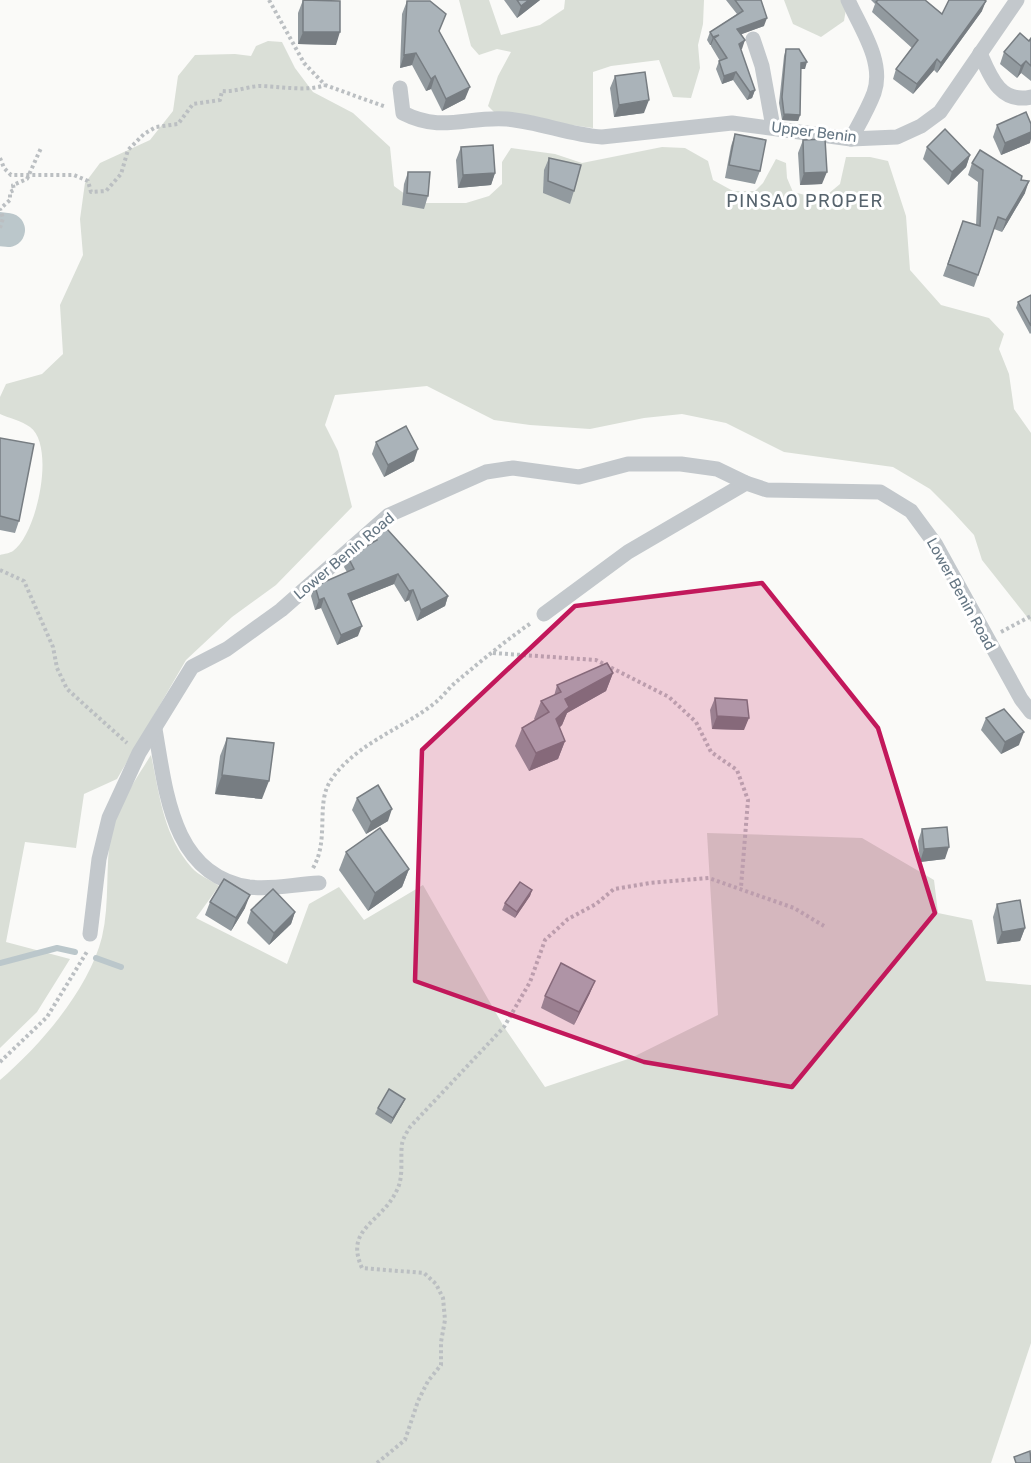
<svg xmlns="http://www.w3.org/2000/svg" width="1031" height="1463" font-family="Rubik,sans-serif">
<rect width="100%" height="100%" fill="#fafaf8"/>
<g fill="#dadfd7">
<polygon points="459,0 489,0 501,35 540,25 564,9 565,0 704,0 703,24 698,45 700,68 691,98 673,97 659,60 611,66 593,72 593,128 497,115 488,106 498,76 511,52 497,49 479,55 471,46"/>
<polygon points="784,0 844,0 847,3 844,21 821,37 793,24"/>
<path d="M 268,41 L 282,42 L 295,68 L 313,92 L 353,113 L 390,147 L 394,186 L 417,203 L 466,203 L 489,196 L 502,184 L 502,162 L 511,148 L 555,154 L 582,163 L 662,147 L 685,148 L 708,161 L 713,180 L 733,191 L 755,191 L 763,183 L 776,159 L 786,163 L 787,178 L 793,192 L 822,199 L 840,184 L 846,157 L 870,157 L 888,161 L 906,216 L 910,270 L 941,305 L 989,318 L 1004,334 L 999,349 L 1009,374 L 1014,409 L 1031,433 L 1031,622 L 982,560 L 974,535 L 952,511 L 930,489 L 893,467 L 784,452 L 726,423 L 682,414 L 644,418 L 590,429 L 530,425 L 494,420 L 427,386 L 335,395 L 325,425 L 338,451 L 352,507 L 276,585 L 232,617 L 186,660 L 117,779 L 84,794 L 76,848 L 25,842 L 6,942 L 70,959 L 37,1012 L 0,1048 L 0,555 C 4,554 10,553 13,551 C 37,534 56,446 30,427 C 22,421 9,418 0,414 L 0,397 L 6,384 L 42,374 L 63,354 L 60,305 L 83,255 L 80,219 L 85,183 L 100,163 L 150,140 L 173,111 L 178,76 L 195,55 L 235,54 L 251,56 L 256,46 Z"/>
<path d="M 151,755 C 160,796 163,835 192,868 C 198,875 211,880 219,886 L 196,918 L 287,964 L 309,904 L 339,887 L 364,920 L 423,885 L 504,1027 L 545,1087 L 631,1058 L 718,1015 L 707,833 L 862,838 L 934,880 L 938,913 L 972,920 L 986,981 L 1031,985 L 1031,1343 L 991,1463 L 0,1463 L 0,1080 C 40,1046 89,989 102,937 C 110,903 105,866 111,832 C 116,808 138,776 151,755 Z"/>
</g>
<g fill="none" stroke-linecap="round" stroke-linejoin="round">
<g stroke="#bbc7cb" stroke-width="6">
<polyline points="96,958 121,967"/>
<polyline points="0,963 57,948 75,952"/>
</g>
<polyline stroke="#bbc7cb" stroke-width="34" points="0,229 8,230"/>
<g stroke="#bbbfc2" stroke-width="4" stroke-dasharray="3 3" stroke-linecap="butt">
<polyline points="269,0 304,63 325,85 386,107"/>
<path d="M 0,158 L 4,168 L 11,175 L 74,175 L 88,181 L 91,192 L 106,191 L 121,174 L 128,150 L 144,134 L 156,127 L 178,124 L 193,104 L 220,100 L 222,91 C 235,92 246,87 259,86 C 278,86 307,92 325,85"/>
<polyline points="0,228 3,218 0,209 10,200 10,192 14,190 13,185 27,179 41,148"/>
<polyline points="0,570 24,581 53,647 57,668 67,689 127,743"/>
<polyline points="1001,632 1031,616"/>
<polyline points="493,653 596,660 669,697 696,722 711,752 737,770 748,800 741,887"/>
<path d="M 313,868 C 330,839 315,803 331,780 C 356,743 403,729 436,702 C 443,696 449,688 456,682 C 480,662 505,641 531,623"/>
<polyline points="0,1062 47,1017 88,950"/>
<path d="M 377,1463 L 405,1440 L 418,1401 L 428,1381 L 441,1365 L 441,1342 L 445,1320 L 443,1298 L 436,1284 L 424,1273 L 362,1268 C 344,1228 381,1224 397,1190 C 404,1176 400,1159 402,1144 C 403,1138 407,1132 410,1127 L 504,1027 L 530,982 L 545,940 L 568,919 L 596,904 L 614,889 L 650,883 L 709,878 L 794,908 L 824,926"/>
</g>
<g stroke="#c3c8cc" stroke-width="15">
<path d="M 848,0 C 860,27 885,62 874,93 C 868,109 859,124 851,139"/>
<polyline points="753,39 762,66 773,127"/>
<path d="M 980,53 C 990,76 1000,104 1031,97"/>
<path d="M 400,88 L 403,113 C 442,133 467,116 507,119 C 540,122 570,135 602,137 L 732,123 L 851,139 L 897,137 L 921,126 L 940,112 L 1017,0"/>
<polyline points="544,614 628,552 746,483"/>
<path d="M 155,729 C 166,792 172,875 249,887 C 273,890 295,884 319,883"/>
<polyline points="90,934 99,859 109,818 139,753 192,667 227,649 281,610 389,515 486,472 513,468 579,477 628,464 681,464 717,469 746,483 767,490 880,492 911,511 936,545 1021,699 1031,712"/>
</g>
</g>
<g fill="#929a9f">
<polygon points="303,0 336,45 298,44 298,13"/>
<polygon points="504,0 540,0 517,18"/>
<polygon points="726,0 761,0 764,26 741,34 745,40 740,49 755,90 752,98 747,100 733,80 722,84 716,69 719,61 720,61 711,46 711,45 710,45 707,40 710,32 737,14"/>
<polygon points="871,0 925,0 942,14 982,11 937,73 934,70 913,94 893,79 896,69 912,48 872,12 875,4"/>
<polygon points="407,1 439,32 465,99 442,111 431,89 426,91 412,65 400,68 402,14"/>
<polygon points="1031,38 1031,81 1021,73 1017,78 1000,64 1004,52 1029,41"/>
<polygon points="786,49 805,69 801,69 800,115 798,121 782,120 779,103 784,56"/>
<polygon points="615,76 644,113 614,117 610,88"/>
<polygon points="997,125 1030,143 1001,155 993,137"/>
<polygon points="735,134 760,171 755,184 725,178 731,146"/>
<polygon points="803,140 822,184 800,185 798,153"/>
<polygon points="461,147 495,173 491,185 458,188 456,160"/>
<polygon points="927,147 970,155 966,167 948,185 923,159"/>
<polygon points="549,158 574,191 570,204 543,193 544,170"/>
<polygon points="972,163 1021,180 1025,193 1002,232 994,229 974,287 943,276 963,221 976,225 978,182 968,175"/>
<polygon points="408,172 428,196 424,209 402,205 404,184"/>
<polygon points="1031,295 1031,333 1030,334 1016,308 1018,302"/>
<polygon points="0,438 19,521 15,533 0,530"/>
<polygon points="376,442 414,461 384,477 372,454"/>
<polygon points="375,537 448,596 445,606 417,621 409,600 405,602 394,584 351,601 358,636 337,645 321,608 315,610 311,596 315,586 347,572 344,567 348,557 373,543"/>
<polygon points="613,673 606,691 567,713 562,725 559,728 565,741 558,759 529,771 515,746 522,728 535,720 534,719 541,701 554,696 557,685"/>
<polygon points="715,698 744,730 712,729 710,710"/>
<polygon points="986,718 1019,745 1001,754 981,730"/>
<polygon points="227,738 262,799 215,794 220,756"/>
<polygon points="357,798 388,821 366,834 352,810"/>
<polygon points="922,829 945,859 920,862 918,841"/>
<polygon points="346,852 409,869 402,887 368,911 339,870"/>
<polygon points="532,890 530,896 515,918 502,910 505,903"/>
<polygon points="210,902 245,908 231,931 205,915"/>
<polygon points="997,904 1025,928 1020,941 997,944 993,917"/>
<polygon points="251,910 295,912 291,924 269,945 247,923"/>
<polygon points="590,993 574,1025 541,1008 545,996"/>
<polygon points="405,1099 402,1105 391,1124 375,1114 378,1108"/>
</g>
<g fill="#777d82">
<polygon points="529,0 540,0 517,18 521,6"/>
<polygon points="986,1 982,11 937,73 941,63"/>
<polygon points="767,18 764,26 734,37 737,29"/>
<polygon points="303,32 340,32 336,45 298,44"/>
<polygon points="719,35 714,38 711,45 710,45 713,37"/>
<polygon points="745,40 742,49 736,52 739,44"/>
<polygon points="416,53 412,65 400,68 404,55"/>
<polygon points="937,59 934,70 913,94 917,84"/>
<polygon points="1026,61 1021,73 1017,78 1021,66"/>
<polygon points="807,62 805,69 799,69 801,63"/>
<polygon points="736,72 733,80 722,84 724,76"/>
<polygon points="435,76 431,89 426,91 431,79"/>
<polygon points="470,87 465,99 442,111 446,99"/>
<polygon points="755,90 752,98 747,100 750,92"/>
<polygon points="649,100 644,113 614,117 619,105"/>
<polygon points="784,114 800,115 798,121 782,120"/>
<polygon points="1031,132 1031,139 1030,143 1001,155 1005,143"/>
<polygon points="970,155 966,167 948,185 952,172"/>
<polygon points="827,172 822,184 800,185 804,173"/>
<polygon points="495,173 491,185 458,188 463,175"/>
<polygon points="1029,181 1025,193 1002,232 1006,220"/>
<polygon points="418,449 414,461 384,477 388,465"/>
<polygon points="398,574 394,584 344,604 348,594"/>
<polygon points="413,590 409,600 405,602 409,591"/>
<polygon points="448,596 445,606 417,621 421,610"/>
<polygon points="324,598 321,608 315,610 319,600"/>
<polygon points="362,626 358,636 337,645 341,635"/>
<polygon points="613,673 606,691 567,713 562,725 549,737 556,719 565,699"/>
<polygon points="717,716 749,718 744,730 712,729"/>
<polygon points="1024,732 1019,745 1001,754 1005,742"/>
<polygon points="565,741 558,759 529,771 536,753"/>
<polygon points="222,775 269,781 262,799 215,794"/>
<polygon points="392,809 388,821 366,834 371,822"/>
<polygon points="949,847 945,859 920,862 924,849"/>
<polygon points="409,869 402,887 368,911 375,893"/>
<polygon points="532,890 530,896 515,918 517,912"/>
<polygon points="250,895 245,908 231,931 236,918"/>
<polygon points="295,912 291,924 269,945 274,933"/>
<polygon points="1025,928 1020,941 997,944 1002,932"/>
<polygon points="595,981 590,993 574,1025 579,1012"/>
<polygon points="405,1099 402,1105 391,1124 393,1118"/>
</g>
<g fill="#aab3b9" stroke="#777d82" stroke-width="1.5">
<polygon points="303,0 340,1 340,32 303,32"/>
<polygon points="517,0 529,0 521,6"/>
<polygon points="735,0 761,0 767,18 737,29 745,40 739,44 755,90 750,92 736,72 724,76 719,61 727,58 714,38 719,35 713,37 710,32 743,11"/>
<polygon points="878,0 925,0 942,14 949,0 984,0 986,1 941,63 937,59 917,84 896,69 918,40 876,2"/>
<polygon points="407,1 430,1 446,14 439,31 470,87 446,99 435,76 431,79 416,53 404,55"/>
<polygon points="1020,33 1029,41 1031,38 1031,66 1026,61 1021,66 1004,52"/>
<polygon points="786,49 799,49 807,62 801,63 800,115 784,114 782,97"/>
<polygon points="645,72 649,100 619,105 615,76"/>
<polygon points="1026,112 1031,124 1031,132 1005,143 997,125"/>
<polygon points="945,129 970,155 952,172 927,147"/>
<polygon points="735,134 766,140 760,171 729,165"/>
<polygon points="825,139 827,172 804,173 803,140"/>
<polygon points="493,145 495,173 463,175 461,147"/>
<polygon points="980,150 1022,176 1021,180 1029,181 1006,220 998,217 978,275 948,264 963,221 980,226 983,170 972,163"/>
<polygon points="549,158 581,165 574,191 548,181"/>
<polygon points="408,172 430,172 428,196 407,193"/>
<polygon points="1031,295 1031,326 1018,302"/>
<polygon points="406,426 418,449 388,465 376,442"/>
<polygon points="0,438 34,444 19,521 0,516"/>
<polygon points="387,529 448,596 421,610 413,590 409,591 398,574 348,594 362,626 341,635 324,598 319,600 315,586 354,569 348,557 377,540 375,537"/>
<polygon points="607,663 613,673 565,699 569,707 556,719 565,741 536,753 522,728 549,712 541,701 561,692 557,685"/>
<polygon points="715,698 747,700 749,718 717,716"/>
<polygon points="1004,709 1024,732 1005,742 986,718"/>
<polygon points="227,738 274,743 269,781 222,775"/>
<polygon points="378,785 392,809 371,822 357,798"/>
<polygon points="947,827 949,847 924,849 922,829"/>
<polygon points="380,828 409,869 375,893 346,852"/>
<polygon points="224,879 250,895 236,918 210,902"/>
<polygon points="520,882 532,890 517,912 505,903"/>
<polygon points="273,889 295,912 274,933 251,910"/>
<polygon points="1020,900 1025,928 1002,932 997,904"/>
<polygon points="561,963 595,981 579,1012 545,996"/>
<polygon points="389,1089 405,1099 393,1118 378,1108"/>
<polygon points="1030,1451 1031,1463 1016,1463 1014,1457"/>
</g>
<path fill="#c2185b" fill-opacity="0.2" stroke="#c2185b" stroke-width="4.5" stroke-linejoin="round" d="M 762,583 L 878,728 L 935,913 L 792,1087 L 644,1062 L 415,981 L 422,750 L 575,606 Z"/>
<g text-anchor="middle" stroke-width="6" stroke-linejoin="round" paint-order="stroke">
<g font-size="15" fill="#657683" stroke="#fff">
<text transform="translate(814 132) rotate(7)" y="5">Upper Benin</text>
<text transform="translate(344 556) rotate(-40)" y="5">Lower Benin Road</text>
<text transform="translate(961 594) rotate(61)" y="5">Lower Benin Road</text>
</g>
<g font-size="18" letter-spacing="1.5" fill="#57646e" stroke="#fff">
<text x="805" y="207">PINSAO PROPER</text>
</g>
</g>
</svg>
